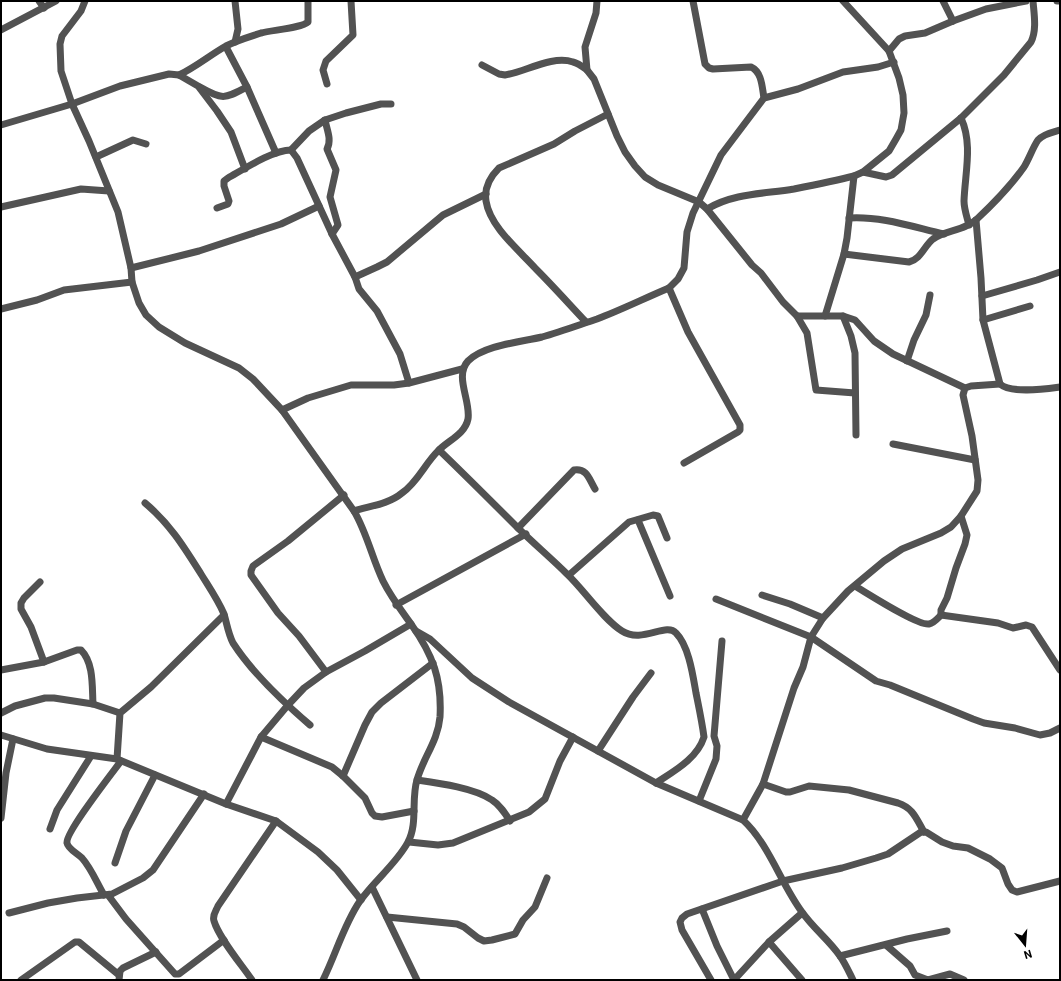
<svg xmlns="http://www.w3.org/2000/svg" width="1061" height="981" font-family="Roboto,sans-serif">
<rect width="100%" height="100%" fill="#fff"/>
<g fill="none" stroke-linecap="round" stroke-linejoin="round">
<g stroke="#525252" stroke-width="7">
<polyline points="39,1 44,8"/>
<path d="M 85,1 L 81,11 L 62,36 L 60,44 L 61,71 L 72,104 L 89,141 L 118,212 L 131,268 L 132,282 L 139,303 L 146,315 L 159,327 L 185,343 L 239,368 L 253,379 L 282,410 L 354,511 C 367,533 372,558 383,581 C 391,597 401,610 411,624 C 433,655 442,679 440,717 C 438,741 423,758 417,780 C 411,799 418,824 408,842 C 397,863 374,881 360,901 C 344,924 336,954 323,980"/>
<polyline points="235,1 238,29 235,42"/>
<polyline points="597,1 596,13 585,47 587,70 594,79 617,136 625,152 635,166 645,177 658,185 699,202 707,209 752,265 761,273 783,302 797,316 843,316 855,320 874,341 893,354 965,388"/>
<path d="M 693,1 L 705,64 L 709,68 L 713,69 L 751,67 C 762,72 762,87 764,98"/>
<polyline points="943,1 953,21"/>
<polyline points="1057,1 1060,1"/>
<polyline points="1,30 56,1"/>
<polyline points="226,47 247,87 276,153"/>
<polyline points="889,51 899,39 905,36 925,33 953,21 986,9 1026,1"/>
<path d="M 482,65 L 499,74 L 505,75 C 525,72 552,55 573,62 C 578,63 583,67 587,70"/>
<path d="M 179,75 C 196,67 210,55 226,46 C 238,40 249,37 261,33 C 272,30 302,28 308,22 L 308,1"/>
<polyline points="327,84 323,70 326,61 353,35 351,1"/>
<path d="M 200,87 C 223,100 224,99 247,87"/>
<path d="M 961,118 C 973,144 965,173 964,201 C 964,209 967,217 969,225"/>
<path d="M 325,120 C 327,130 332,140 327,149 L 336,170 L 330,197 L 338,225 L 332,234"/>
<polyline points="1,125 72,104 120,86 169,74 179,75 198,86 217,111 231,132 245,169"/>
<polyline points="291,150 309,131 325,120 346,113 381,104 391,104"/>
<polyline points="96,157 133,140 146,144"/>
<path d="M 863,172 L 886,177 L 892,175 L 961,118 L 1004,75 L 1031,42 C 1037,30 1034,14 1033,1"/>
<polyline points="1,207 81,189 109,191"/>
<path d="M 217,208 L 228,204 L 229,201 L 224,186 L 224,181 L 228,178 C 244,169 273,150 291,150 L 297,158 L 332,234 L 355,277 L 359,289 L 377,311 L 400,354 L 409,383"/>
<path d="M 707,209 C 734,193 764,194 794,189 C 814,185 834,181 854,176 L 863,172 L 889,151 L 896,139 L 901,130 L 904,113 L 903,95 L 899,78 L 889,51 L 843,1"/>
<path d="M 849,218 C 881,216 913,227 944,234"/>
<path d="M 976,220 L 981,278 L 983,320 L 1000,384 C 1011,394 1045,389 1060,387"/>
<path d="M 844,254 L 909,262 C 921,259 924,246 933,239 C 946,230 964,231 977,219 C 992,205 1012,184 1024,167 C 1029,159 1033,147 1038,140 C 1043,134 1053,132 1060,130"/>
<polyline points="131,268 199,251 281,224 319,206"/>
<polyline points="355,277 377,267 387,262 443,215 486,194"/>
<polyline points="669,288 688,332 740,425 740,430 738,432 684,463"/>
<polyline points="982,296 1037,280 1060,272"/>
<polyline points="1,309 37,300 64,290 132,282"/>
<polyline points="797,316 807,333 816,390 855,393"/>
<polyline points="825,316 844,254 847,238 854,176"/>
<polyline points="843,316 851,336 855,353 856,435"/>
<polyline points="983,320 1030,306"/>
<path d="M 586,322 C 569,304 553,286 536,269 C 519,250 490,227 486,201 C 484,188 490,177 499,168 L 554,144 L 575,131 L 608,114"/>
<polyline points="907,361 914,340 926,315 930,295"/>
<polyline points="282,410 308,398 351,385 394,385 409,383 462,369"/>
<polyline points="893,444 975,460"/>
<path d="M 439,450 C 465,475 491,501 517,527 C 533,543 551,558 567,574 C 584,590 603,619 622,631 C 642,644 666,622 676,633 C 689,646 693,676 696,693 C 699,708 702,722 704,737 C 697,759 674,771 656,783"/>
<path d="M 145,503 C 170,524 184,547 201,574 C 209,587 218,600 224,614 C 227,624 228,633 233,643 C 253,674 282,701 310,725"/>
<path d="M 354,511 C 370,506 389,504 402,493 C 418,482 425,463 439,450 C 449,440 465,434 468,419 C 471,401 454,376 468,361 C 484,345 521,342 542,337 C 560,332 579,325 597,319 C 621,310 645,298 669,288 L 678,279 L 684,268 L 687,232 L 693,213 L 721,155 L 764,98 L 798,89 L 843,72 L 878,67 L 894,62"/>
<polyline points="961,516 967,535 965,544 956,568 947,598 941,610 941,615 998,623 1013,628 1026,625 1032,627 1060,670"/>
<polyline points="638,520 670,596"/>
<path d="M 518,528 L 574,470 C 587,468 589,479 595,489"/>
<polyline points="569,575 629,522 653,515 658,516 667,538"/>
<polyline points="40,582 24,598 21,603 21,609 31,627 44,662"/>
<path d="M 855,586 C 867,593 918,626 929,624 C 934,623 938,618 941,615"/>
<polyline points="762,595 790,604 823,618"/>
<polyline points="716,599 811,637 876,681 890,685 973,719 984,723 1015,728 1040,735 1050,733 1060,728"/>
<polyline points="396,605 526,534"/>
<path d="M 416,631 L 430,639 L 472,678 L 509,702 L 656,783 L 743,820 C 769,844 781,884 802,912 C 813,928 829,940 840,956 C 845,963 849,972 853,980"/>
<path d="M 1,670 L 44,662 L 77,650 L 81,650 C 94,663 92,687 93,704"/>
<polyline points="326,672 299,636 278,613 251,575 251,571 253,566 288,541 344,495"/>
<polyline points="1,713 15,706 45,698 54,698 93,704 120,713"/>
<polyline points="1,735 47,749 117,759 226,804 276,821 318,852 337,870 361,900"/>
<polyline points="261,737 332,767 343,776 365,798 372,813 375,816 382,817 414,811"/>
<polyline points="598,751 633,697 651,673"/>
<polyline points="117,759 120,713 151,687 224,615"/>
<polyline points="343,776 365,725 372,712 381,703 433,663"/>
<path d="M 417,780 C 438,783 475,788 492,800 C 500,805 505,813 510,821"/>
<path d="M 763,784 L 786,792 L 790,792 L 809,786 L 849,790 L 898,803 C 913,808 916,818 924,832"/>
<polyline points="699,801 716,759 717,746 714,736 722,641"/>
<polyline points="226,804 261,737 288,705 304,688 326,672 365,651 411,624"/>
<polyline points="1,818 6,773 13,739"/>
<polyline points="743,820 763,784 794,688 803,667 811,637 823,618 848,591 884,561 902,549 941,533 951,527 961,516 977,491 978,480 972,436 963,395 965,388 971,386 1000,384"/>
<polyline points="50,829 57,810 91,756"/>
<polyline points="409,842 438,845 453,843 529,812 545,799 560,761 573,737"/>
<polyline points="115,863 126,831 155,775"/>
<polyline points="372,887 417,980"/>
<path d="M 104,895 C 97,883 91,868 82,858 C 77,853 68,849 67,843 C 65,833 113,772 121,761"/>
<polyline points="108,895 126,919 175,974 179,974 224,940"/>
<polyline points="702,909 717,946 734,980"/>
<polyline points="9,913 48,903 77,898 112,894 143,878 153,870 204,794"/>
<polyline points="387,917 457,924 464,927 478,938 484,941 492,940 515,934 523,920 535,907 547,878"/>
<polyline points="769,942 802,980"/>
<polyline points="886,945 910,966 915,975 928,980 950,974 964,980"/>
<polyline points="840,956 907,939 947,931"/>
<polyline points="21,980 75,942 79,942 119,975"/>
<polyline points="119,980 120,971 123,968 156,952"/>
<path d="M 252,980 C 241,964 219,938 214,921 C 212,915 216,911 218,906 L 276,821"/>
<polyline points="711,980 682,930 680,922 682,918 687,914 783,881 842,868 876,858 888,854 921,832 926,832 942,842 953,846 968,848 990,859 1002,868 1008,884 1012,890 1017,892 1060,881"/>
<polyline points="734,980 769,942 802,913"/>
</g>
</g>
<rect width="1061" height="981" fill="none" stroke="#000000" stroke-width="4"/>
<g transform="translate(1025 945) rotate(163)" stroke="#ffffff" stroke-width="3" paint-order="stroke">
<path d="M0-3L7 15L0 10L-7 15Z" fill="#000000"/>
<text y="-6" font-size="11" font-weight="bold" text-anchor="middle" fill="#000000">N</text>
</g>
</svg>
